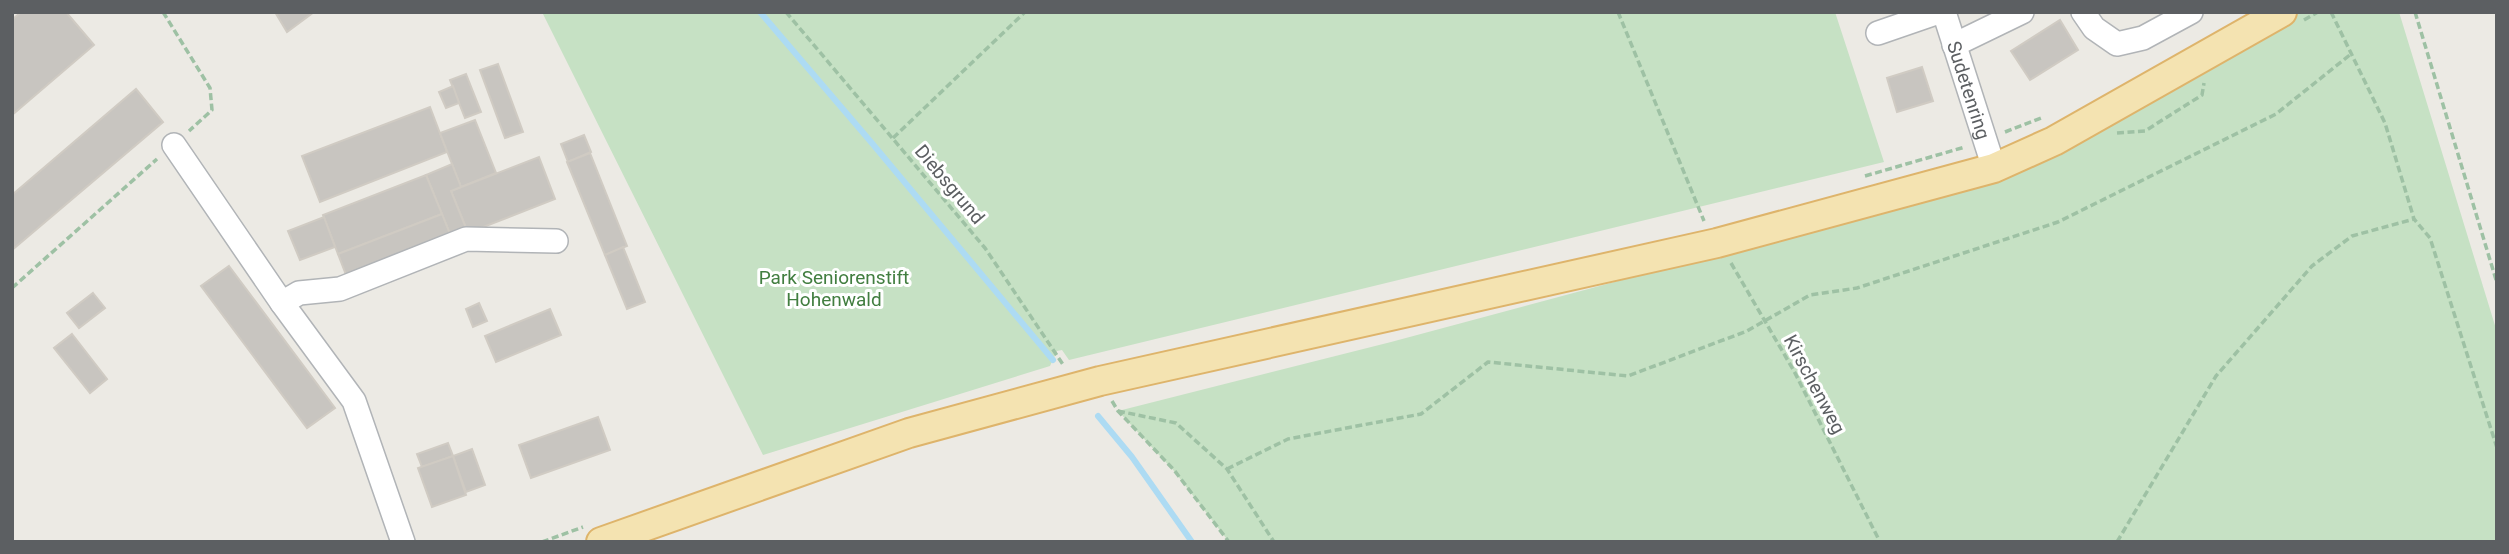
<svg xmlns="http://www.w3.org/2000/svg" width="2509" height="554" font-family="Roboto,sans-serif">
<rect width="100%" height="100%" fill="#eceae4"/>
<g fill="#c6e1c4">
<polygon points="542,12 1835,12 1884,162 1069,360 1062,350 1057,351 1050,366 763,455"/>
<polygon points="2301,12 2399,12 2497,332 2497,542 1229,542 1174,471 1118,411 1391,342 1983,183 2003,175 2009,177 2057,155"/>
</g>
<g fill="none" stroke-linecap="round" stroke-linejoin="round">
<g stroke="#addbf3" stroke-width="6">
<polyline points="760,12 871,142 1053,360"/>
<polyline points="1098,416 1132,457 1192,542"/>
</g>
</g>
<g fill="#c8c5c0" stroke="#d0cbc3" stroke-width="2">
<polygon points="21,12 66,12 94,45 12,115 12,20"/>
<polygon points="275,12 314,12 287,32"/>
<polygon points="2060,20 2078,50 2030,80 2011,51"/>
<polygon points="498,64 523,132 505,138 480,70"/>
<polygon points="1922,67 1933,101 1897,112 1887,78"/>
<polygon points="466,74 481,112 465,118 450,80"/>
<polygon points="453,86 459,103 446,108 439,92"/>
<polygon points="136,89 163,122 12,250 12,195"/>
<polygon points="430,107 447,152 320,202 302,156"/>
<polygon points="475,120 496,173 461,187 440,133"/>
<polygon points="584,135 591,152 568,162 561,144"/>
<polygon points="590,153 627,246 605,255 567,162"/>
<polygon points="539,157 555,199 468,233 451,191"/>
<polygon points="452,164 461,187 451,191 468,233 452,239 426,175"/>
<polygon points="426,175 442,214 338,254 323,215"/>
<polygon points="442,214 452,239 348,280 338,254"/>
<polygon points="324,217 335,247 300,260 288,231"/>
<polygon points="623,247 645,302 627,309 605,255"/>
<polygon points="229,266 335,408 307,428 201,286"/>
<polygon points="93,293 105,308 79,328 67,313"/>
<polygon points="479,303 487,321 473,327 466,309"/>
<polygon points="550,309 561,335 496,362 485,336"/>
<polygon points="72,334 107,379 90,393 54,348"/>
<polygon points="598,417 610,450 531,478 519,445"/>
<polygon points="448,443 453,456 422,467 417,454"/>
<polygon points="472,449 485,485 466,492 453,456"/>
<polygon points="453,456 466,495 432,507 418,468"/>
</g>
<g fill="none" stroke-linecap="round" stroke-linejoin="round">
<defs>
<g id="minor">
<path id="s1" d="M 1944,12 L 1994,168"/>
<polyline points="2083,12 2094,28 2117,44 2143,38 2191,12"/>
<polyline points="1878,33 1939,12"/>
<polyline points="1954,45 2022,12"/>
<polyline points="174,145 282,303 354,401 403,542"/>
<polyline points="282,303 299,293 340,289 466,239 556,241"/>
</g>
<polyline id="major" points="601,542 909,433 1100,381 1717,243 1994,168 2054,141 2282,12"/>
</defs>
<use href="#minor" stroke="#b1b4b7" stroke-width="26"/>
<use href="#major" stroke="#deb46b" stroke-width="32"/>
<g stroke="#9ec1a4" stroke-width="3.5" stroke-dasharray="7 3.5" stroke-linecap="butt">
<polyline points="163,12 210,88 212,110 189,131"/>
<polyline points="786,12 985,248 1064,366"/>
<polyline points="1618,12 1704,221"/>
<polyline points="2331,12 2385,123 2414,219 2430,238 2497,448"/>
<polyline points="2415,12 2497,283"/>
<polyline points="2304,20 2318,12"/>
<polyline points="2005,132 2041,118 2042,120"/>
<polyline points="2117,133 2145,131 2202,95 2204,83"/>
<polyline points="893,138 1025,12"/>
<polyline points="1865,176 1965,147"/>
<polyline points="1731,263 1794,371 1880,542"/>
<polyline points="12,288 157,159"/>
<polyline points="1112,401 1118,411 1174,470 1229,542"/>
<polyline points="1118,411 1176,423 1227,469 1274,542"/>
<polyline points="1227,469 1288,439 1421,414 1488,362 1628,376 1747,331 1810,295 1857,288 2058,222 2276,114 2351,54"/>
<polyline points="542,542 583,527"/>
<polyline points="2117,542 2216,376 2312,266 2352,236 2414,219"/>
</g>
<use href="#minor" stroke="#fff" stroke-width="23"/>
<use href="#major" stroke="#f4e3b1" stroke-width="28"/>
</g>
<g text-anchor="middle" stroke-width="6" stroke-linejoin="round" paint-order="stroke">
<g font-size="19" fill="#5c5f62" stroke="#fff">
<text dy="7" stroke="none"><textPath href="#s1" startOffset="82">Sudetenring</textPath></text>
<text transform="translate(950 184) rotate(50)" y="7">Diebsgrund</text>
<text transform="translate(1815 384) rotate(62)" y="7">Kirschenweg</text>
</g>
<g font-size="19" fill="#427e40" stroke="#fff">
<text x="834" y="284">Park Seniorenstift<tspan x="834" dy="22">Hohenwald</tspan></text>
</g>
</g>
<rect width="2509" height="554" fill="none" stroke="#5c5f62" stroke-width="28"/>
</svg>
